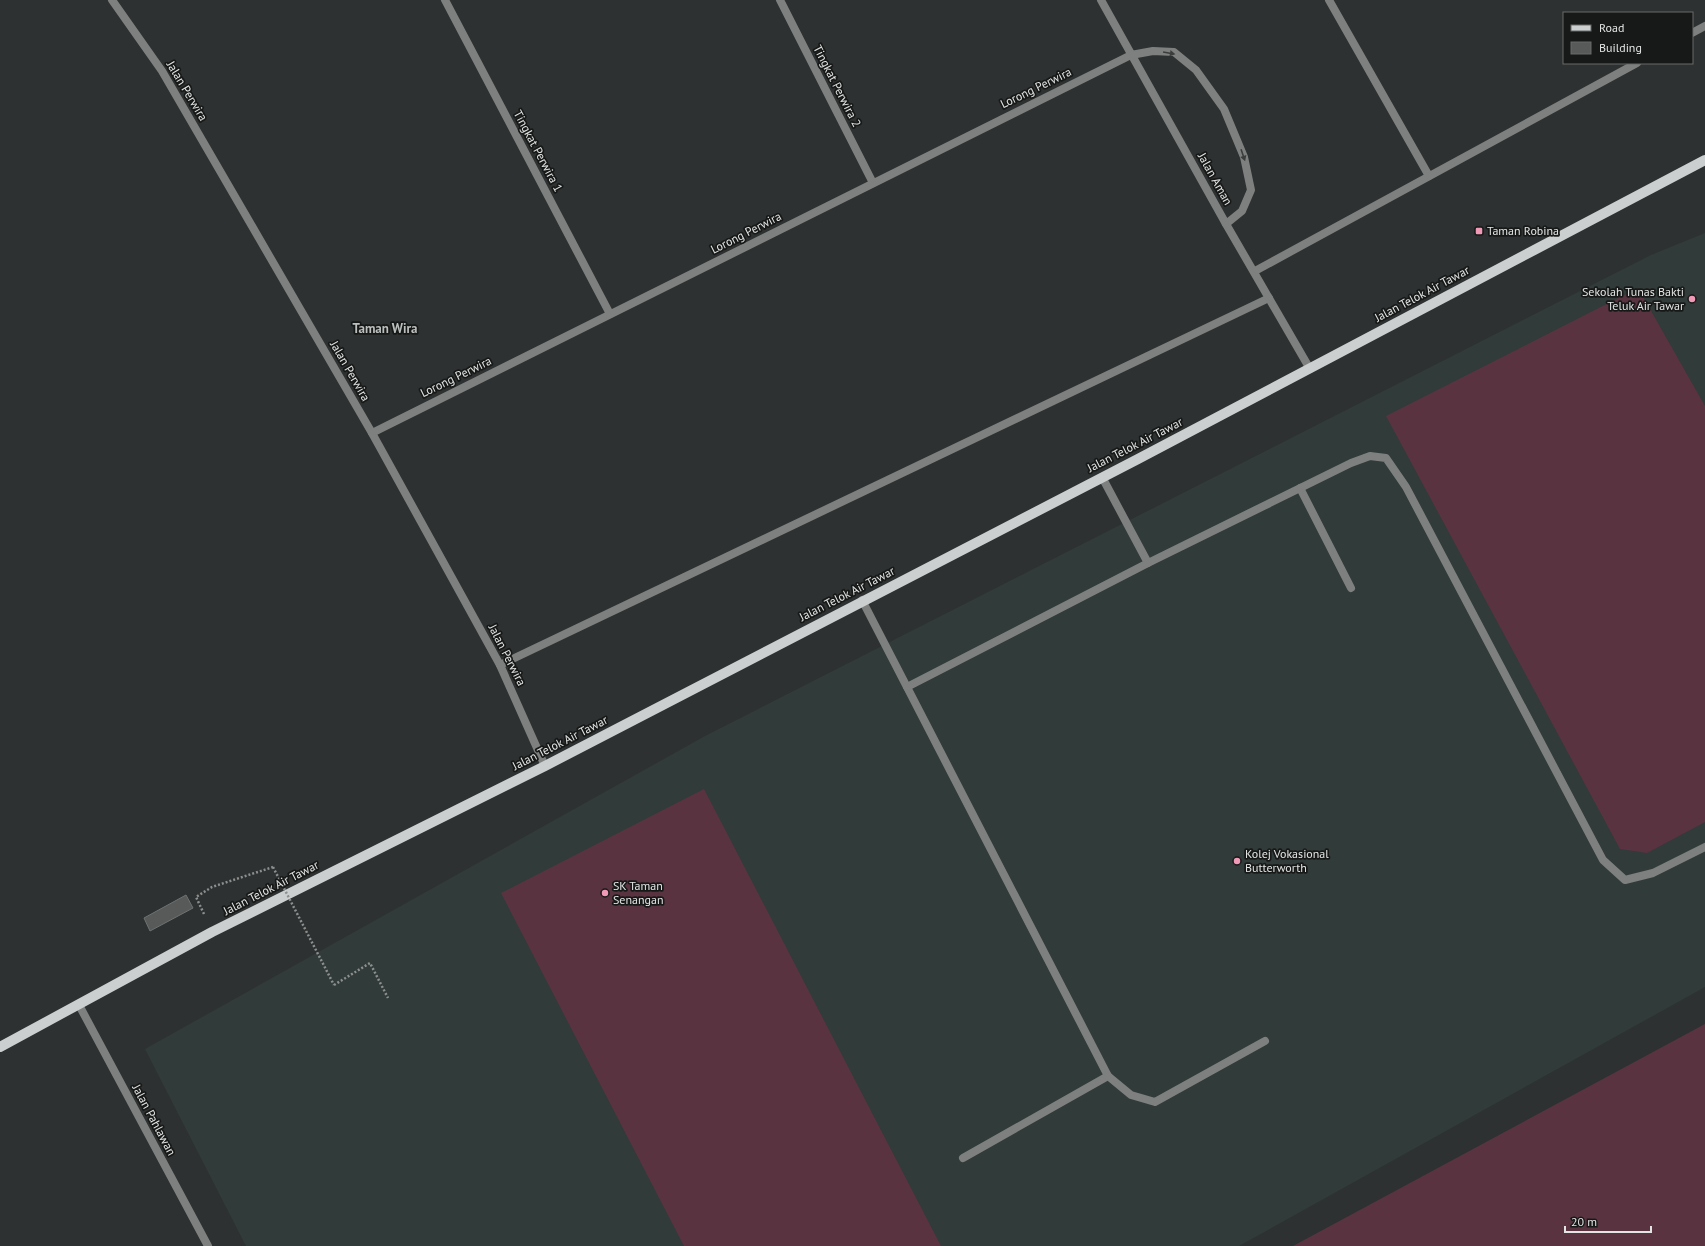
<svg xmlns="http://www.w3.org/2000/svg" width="1705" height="1246" font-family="'PT Sans',sans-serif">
<rect width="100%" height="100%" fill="#2e3131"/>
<polygon fill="#313b39" points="1705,233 1705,987 1239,1246 246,1246 145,1049 705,736 1651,255"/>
<g fill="#5a3341">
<polygon points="1638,288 1705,406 1705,822 1647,853 1620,849 1386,416"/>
<polygon points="704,789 941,1246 684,1246 501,893"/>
<polygon points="1705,1024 1705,1246 1293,1246"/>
</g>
<polygon fill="#575a59" stroke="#6f7272" points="186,895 193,908 150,931 144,918"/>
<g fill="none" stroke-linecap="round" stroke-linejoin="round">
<g stroke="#8d8f8f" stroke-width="2.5" stroke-dasharray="2 2" stroke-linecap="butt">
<polyline points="204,914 196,897 212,887 273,867"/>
<polyline points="334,985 370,963 388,998"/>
</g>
<g stroke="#7e807f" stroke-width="8">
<polyline points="1329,0 1429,176"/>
<polyline points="1131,55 1153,51 1174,52 1196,70 1224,109 1244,157 1251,190 1242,211 1226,224"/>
<polyline points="1300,488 1351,588"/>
<polyline points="1148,563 1351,463 1370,456 1386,458 1406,487 1603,860 1625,880 1653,873 1705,847"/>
<polyline points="862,600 1108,1076 1131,1095 1155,1102 1265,1041"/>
<polyline points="907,687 1148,563 1102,477"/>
<polyline points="963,1158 1108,1076"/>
</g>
<g stroke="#7e807f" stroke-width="8">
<polyline points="112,0 162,71 372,433 500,665 545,766"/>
<polyline points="445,0 610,314"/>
<polyline points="780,0 873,183"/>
<polyline points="1101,0 1226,224 1310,369"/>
<polyline points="1692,33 1705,26"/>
<polyline points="1255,271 1637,63"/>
<polyline points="372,433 1131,55"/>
<polyline points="500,665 1269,298"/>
<polyline points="79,1005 208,1246"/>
</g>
<polyline stroke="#cccfcf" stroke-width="10" points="0,1047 212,932 545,766 1138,459 1705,160"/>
<polyline stroke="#8d8f8f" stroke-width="2.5" stroke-dasharray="2 2" stroke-linecap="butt" points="273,867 334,985"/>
</g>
<defs><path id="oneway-solid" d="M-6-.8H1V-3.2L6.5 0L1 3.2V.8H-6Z"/></defs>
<g fill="#3b3d3c">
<use href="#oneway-solid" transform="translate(1169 53) rotate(10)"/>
<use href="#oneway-solid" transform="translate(1243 155) rotate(71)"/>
</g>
<g fill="#f09ab7" stroke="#171918" stroke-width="1.5">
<rect x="1475" y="227" width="8" height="8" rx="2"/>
<circle cx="1692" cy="299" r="4"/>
<circle cx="1237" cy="861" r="4"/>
<circle cx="605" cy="893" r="4"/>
</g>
<g text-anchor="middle" stroke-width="3.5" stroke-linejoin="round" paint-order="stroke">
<g font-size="12" fill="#e3e5e4" stroke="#171918">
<text transform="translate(837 86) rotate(63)" y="4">Tingkat Perwira 2</text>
<text transform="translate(1036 88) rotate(-26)" y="4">Lorong Perwira</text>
<text transform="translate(187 91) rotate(59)" y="4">Jalan Perwira</text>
<text transform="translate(538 151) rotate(62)" y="4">Tingkat Perwira 1</text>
<text transform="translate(1215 179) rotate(61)" y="4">Jalan Aman</text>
<text transform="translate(746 233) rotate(-27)" y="4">Lorong Perwira</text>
<text transform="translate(1422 294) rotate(-28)" y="4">Jalan Telok Air Tawar</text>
<text transform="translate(350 371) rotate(60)" y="4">Jalan Perwira</text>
<text transform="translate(456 377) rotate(-26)" y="4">Lorong Perwira</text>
<text transform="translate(1135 445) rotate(-27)" y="4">Jalan Telok Air Tawar</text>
<text transform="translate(847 594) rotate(-27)" y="4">Jalan Telok Air Tawar</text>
<text transform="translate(507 655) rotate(63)" y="4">Jalan Perwira</text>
<text transform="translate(560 743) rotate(-27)" y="4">Jalan Telok Air Tawar</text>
<text transform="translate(271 888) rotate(-27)" y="4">Jalan Telok Air Tawar</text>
<text transform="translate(154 1120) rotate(62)" y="4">Jalan Pahlawan</text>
</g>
<g font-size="12" fill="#e3e5e4" stroke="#171918" text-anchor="start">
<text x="1487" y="235">Taman Robina</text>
<text x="1684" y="296" text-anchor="end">Sekolah Tunas Bakti<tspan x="1684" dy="14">Teluk Air Tawar</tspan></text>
<text x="1245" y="858">Kolej Vokasional<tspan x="1245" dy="14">Butterworth</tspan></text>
<text x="613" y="890">SK Taman<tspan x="613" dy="14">Senangan</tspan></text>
</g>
<g font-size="13" font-weight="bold" fill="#bbbfbe" stroke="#171918">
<text x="385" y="333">Taman Wira</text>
</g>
</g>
<rect x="1563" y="12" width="130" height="52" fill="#171918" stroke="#696b6a"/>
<rect x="1571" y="25" width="20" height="6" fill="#cccfcf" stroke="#696b6a"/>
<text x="1599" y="32" font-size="12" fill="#e3e5e4">Road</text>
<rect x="1571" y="42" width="20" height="12" fill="#575a59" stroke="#696b6a"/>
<text x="1599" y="52" font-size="12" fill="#e3e5e4">Building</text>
<path d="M1565 1226v6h86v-6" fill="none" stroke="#e3e5e4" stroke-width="2"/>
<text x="1571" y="1226" font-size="12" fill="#e3e5e4" stroke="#171918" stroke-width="3" paint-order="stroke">20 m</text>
</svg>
